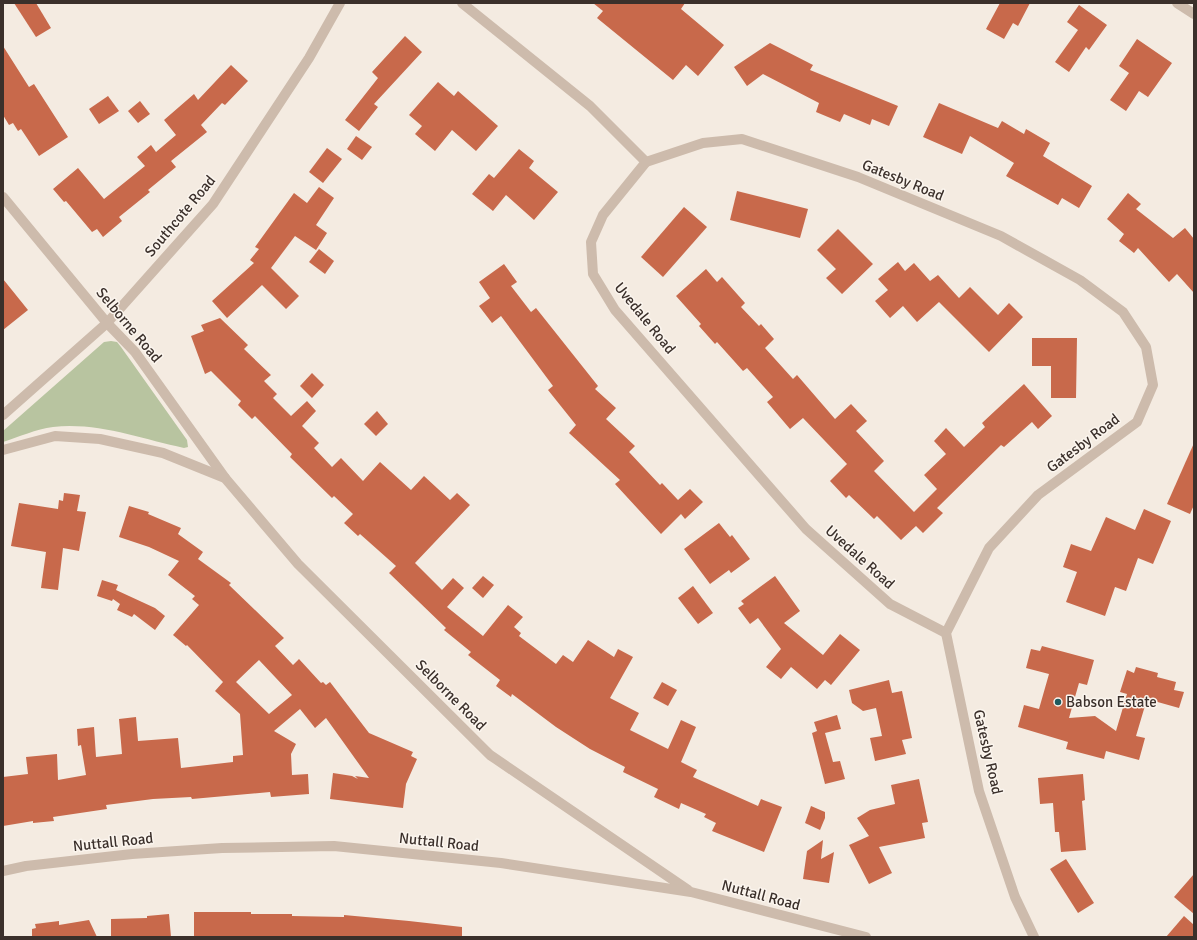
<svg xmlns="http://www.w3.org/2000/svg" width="1197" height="940" font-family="Signika,sans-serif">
<rect width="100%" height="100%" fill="#f4ebe1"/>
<path fill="#b8c4a0" d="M 111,341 L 117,342 L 121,347 L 187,440 L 188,447 L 184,448 C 141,439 98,422 53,427 C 36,429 19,437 3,442 L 3,431 L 104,342 Z"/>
<g fill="#c8694b" fill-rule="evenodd">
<polygon points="14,3 36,3 51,28 36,37"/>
<polygon points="593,3 685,3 681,9 724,45 698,76 686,65 673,80 597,18 603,11"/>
<polygon points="1000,3 1030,3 1018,26 1013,23 1004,39 986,29"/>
<polygon points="1079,5 1107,25 1089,50 1086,47 1069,72 1055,62 1078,30 1067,22"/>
<polygon points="405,36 422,52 374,104 378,107 359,131 345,120 378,78 372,72"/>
<polygon points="1137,39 1172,63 1148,97 1139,91 1126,111 1110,100 1129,73 1119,66"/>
<polygon points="770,43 813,65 810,70 898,106 889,126 872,119 870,125 844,114 840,122 816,112 819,103 763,74 747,86 734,67"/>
<polygon points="3,46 29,87 34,84 68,137 39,156 21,129 18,131 13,123 9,125 3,115"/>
<polygon points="231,65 248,81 225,105 222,103 201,125 207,132 171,161 176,167 148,190 150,192 119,217 122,221 103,237 97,229 92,232 66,201 64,202 53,189 78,168 104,199 145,166 137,157 151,145 156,152 176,135 164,120 194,94 198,100"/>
<polygon points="438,82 454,96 458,91 498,126 476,151 452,130 435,151 415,134 422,126 409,115"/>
<polygon points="108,96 119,111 99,124 89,109"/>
<polygon points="140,101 150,114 138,123 128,111"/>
<polygon points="939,103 998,128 1002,121 1024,134 1026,129 1050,143 1043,156 1092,186 1079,208 1062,198 1058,205 1006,176 1014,163 970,136 962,154 923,137"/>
<polygon points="356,136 372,147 362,160 347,149"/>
<polygon points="327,148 342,159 323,183 309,172"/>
<polygon points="519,149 534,161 529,168 558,192 534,220 506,195 493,211 472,194 489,174 494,178"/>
<polygon points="319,187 334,198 316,225 327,233 316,250 295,236 271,268 299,296 286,309 262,285 227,318 212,301 254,263 250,260 259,249 255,247 294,193 307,203"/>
<polygon points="737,191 808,209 800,238 730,220"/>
<polygon points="1128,193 1141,204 1136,209 1173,238 1185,228 1194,239 1194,293 1177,274 1169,282 1138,248 1134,253 1119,241 1124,234 1107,219"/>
<polygon points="684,207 707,227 663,277 641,257"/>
<polygon points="838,229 873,264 842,294 826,278 836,269 817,250"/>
<polygon points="319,249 334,261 325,274 309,262"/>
<polygon points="898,262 905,271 914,263 930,281 938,275 959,298 970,287 998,315 1009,303 1023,317 989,352 939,302 917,322 903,306 890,318 875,301 888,290 878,279"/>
<polygon points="504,264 517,282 511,286 531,312 536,308 598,386 595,389 616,408 606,419 635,446 629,452 660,485 662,483 678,500 690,489 703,502 685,519 681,514 661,534 615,484 620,480 569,433 576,425 548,390 553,386 501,316 492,323 479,306 490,298 479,282"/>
<polygon points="706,269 717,282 722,277 745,303 741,307 759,326 761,324 774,339 765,348 793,379 797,375 835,419 851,404 867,421 856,431 884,461 874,471 914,512 937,489 924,475 946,454 934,441 946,428 964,447 985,427 982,423 1024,384 1052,416 1038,429 1032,422 1004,447 1001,445 937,508 943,513 923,533 916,526 901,540 877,516 874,519 849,495 846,498 830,481 847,464 803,418 790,429 767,402 773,397 747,368 743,371 717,342 715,344 699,326 701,324 676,296"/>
<polygon points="3,279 28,310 3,330"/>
<polygon points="220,318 248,345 244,349 271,375 264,381 277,394 273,398 291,416 307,401 316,411 302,426 319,443 314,448 332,467 341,458 363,481 380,462 411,490 424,476 450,500 457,493 470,505 415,563 442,590 453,578 464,588 447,607 483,636 508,605 523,617 514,627 521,633 519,636 556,664 563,655 573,662 588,640 614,657 618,649 633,657 610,698 639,713 630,730 668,749 681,720 696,727 681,762 697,770 693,777 758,806 761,799 782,807 764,852 712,831 716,823 704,817 706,814 681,803 679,809 654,797 658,789 623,772 625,767 590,749 556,727 512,694 511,697 496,686 500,680 468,655 471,652 444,630 446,628 389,573 396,566 360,534 358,536 344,523 353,514 334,496 332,498 290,457 292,454 255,416 252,419 238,405 241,401 211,371 205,374 191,336 204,331 201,325"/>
<polygon points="1032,338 1077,338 1076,398 1051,398 1051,366 1032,366"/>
<polygon points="312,373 324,385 312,398 300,386"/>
<polygon points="377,411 388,424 376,436 364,424"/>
<polygon points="1194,443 1194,505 1190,514 1167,504"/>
<polygon points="64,493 80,495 77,511 86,512 79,551 63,548 58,590 41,588 46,552 11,546 19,503 58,509 59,500 63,501"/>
<path d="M 129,506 L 149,512 L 148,514 L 181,528 L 178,534 L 203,552 L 198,559 L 231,583 L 229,585 L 284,638 L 275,646 L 293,665 L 299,659 L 321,683 L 323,682 L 326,685 L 330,682 L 369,733 L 413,752 L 411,756 L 417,759 L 406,784 L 403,808 L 330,799 L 333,773 L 352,776 L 358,779 L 355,776 L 369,778 L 326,718 L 315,728 L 300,709 L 274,731 L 296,744 L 291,754 L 292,775 L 308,774 L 309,794 L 271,797 L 270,792 L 192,799 L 191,797 L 153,799 L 106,805 L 107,809 L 53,817 L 54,821 L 33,823 L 33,821 L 3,826 L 3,777 L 28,774 L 26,757 L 57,754 L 58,780 L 86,775 L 81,745 L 78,746 L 77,729 L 94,727 L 96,757 L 122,754 L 119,719 L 136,717 L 138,741 L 178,738 L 181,768 L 233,762 L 233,756 L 243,755 L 240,714 L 215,691 L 223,682 L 187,645 L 186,646 L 173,635 L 199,605 L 192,599 L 195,596 L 168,575 L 179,561 L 149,547 L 119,537 ZM 259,660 L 292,695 L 269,714 L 236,682 Z"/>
<polygon points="1144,509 1171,521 1153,564 1138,558 1126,591 1115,587 1105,616 1066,602 1077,572 1063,567 1071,544 1091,551 1106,517 1135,530"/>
<polygon points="719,523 730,537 732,535 750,559 731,573 729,570 710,584 684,549"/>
<polygon points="483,576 494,585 483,598 472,588"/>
<polygon points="775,576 800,611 784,623 823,655 840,634 860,650 831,685 825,680 817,689 791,667 781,679 766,667 781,649 758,618 750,624 738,608 744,604 741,601"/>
<polygon points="102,580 118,585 116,590 155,608 165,616 155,630 134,614 132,617 117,610 120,604 113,599 112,601 97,596"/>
<polygon points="693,586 713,613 698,624 678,598"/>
<polygon points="1042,646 1094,660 1087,685 1079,683 1069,718 1095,716 1116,731 1127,694 1120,692 1127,670 1134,673 1136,667 1158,673 1157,677 1176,682 1174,690 1184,692 1179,708 1147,699 1136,736 1145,738 1139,760 1106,751 1104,759 1066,749 1068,742 1018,727 1024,705 1039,709 1049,674 1026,668 1031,649 1040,651"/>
<polygon points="889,680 892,693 902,691 912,738 902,740 906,754 875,761 870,738 882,736 876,708 863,711 852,703 849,690"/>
<polygon points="662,682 677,690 668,706 653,698"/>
<polygon points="837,715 841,729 825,733 833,762 840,761 845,779 825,784 812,733 817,731 814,722"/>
<polygon points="1083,774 1085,800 1082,801 1086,850 1061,852 1059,832 1055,832 1053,803 1040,804 1038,778"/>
<polygon points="919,779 928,822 922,823 925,838 879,847 892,873 869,884 849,845 869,836 857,818 870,810 895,804 891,785"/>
<polygon points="811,806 825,812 825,818 820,830 805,823"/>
<polygon points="823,840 821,859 834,852 829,883 803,879 807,851"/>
<polygon points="1066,859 1094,903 1078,913 1050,869"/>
<polygon points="1194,874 1194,914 1174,897"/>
<polygon points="194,912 251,912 251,914 292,914 292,916 344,917 344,915 409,921 462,927 462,937 201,937 194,936"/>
<polygon points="169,914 171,937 111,937 111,919 147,918 147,916"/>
<polygon points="1184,916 1194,925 1194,937 1166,937"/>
<polygon points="89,920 97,937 32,937 32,929 36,928 35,924 59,921 59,925"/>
</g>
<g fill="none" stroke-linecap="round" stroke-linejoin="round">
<g stroke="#cdbbac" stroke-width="10">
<polyline points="462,3 590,106 646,162 603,215 591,242 593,274 615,310 806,529 890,604 946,633"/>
<polyline points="1177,3 1194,14"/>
<polyline points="646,162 703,143 742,139 858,177 1001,236 1080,280 1123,312 1146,347 1153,385 1137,422 1038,495 989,548 946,633 979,791 1015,897 1034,937"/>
<polyline points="3,197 107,323 135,352 225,478"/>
<polyline points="3,415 107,323 213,204 309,58 340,3"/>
<polyline points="3,450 55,436 100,439 163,453 225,478 298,564 490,755 688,890"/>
<polyline points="3,871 26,866 132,854 222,848 334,846 501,863 691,892 866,937"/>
</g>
</g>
<circle fill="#1f5a5e" stroke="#fbf5ee" stroke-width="1.5" cx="1058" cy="702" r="4"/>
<g text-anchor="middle" stroke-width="3" stroke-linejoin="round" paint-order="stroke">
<g font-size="15" fill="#3b302b" stroke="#fbf5ee">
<text transform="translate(903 180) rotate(22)" y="5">Gatesby Road</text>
<text transform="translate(180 216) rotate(-50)" y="5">Southcote Road</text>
<text transform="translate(645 318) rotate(51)" y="5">Uvedale Road</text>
<text transform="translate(129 325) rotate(50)" y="5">Selborne Road</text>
<text transform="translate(1083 443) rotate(-37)" y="5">Gatesby Road</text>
<text transform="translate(860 557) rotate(42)" y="5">Uvedale Road</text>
<text transform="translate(451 695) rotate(45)" y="5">Selborne Road</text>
<text transform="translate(988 752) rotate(77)" y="5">Gatesby Road</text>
<text transform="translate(113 842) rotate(-6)" y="5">Nuttall Road</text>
<text transform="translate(439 842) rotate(6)" y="5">Nuttall Road</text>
<text transform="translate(761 895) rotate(15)" y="5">Nuttall Road</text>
</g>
<g font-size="15" fill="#3b302b" stroke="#fbf5ee" text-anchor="start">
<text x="1066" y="707">Babson Estate</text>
</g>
</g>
<rect width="1197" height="940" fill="none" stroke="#3b302b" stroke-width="8"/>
</svg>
